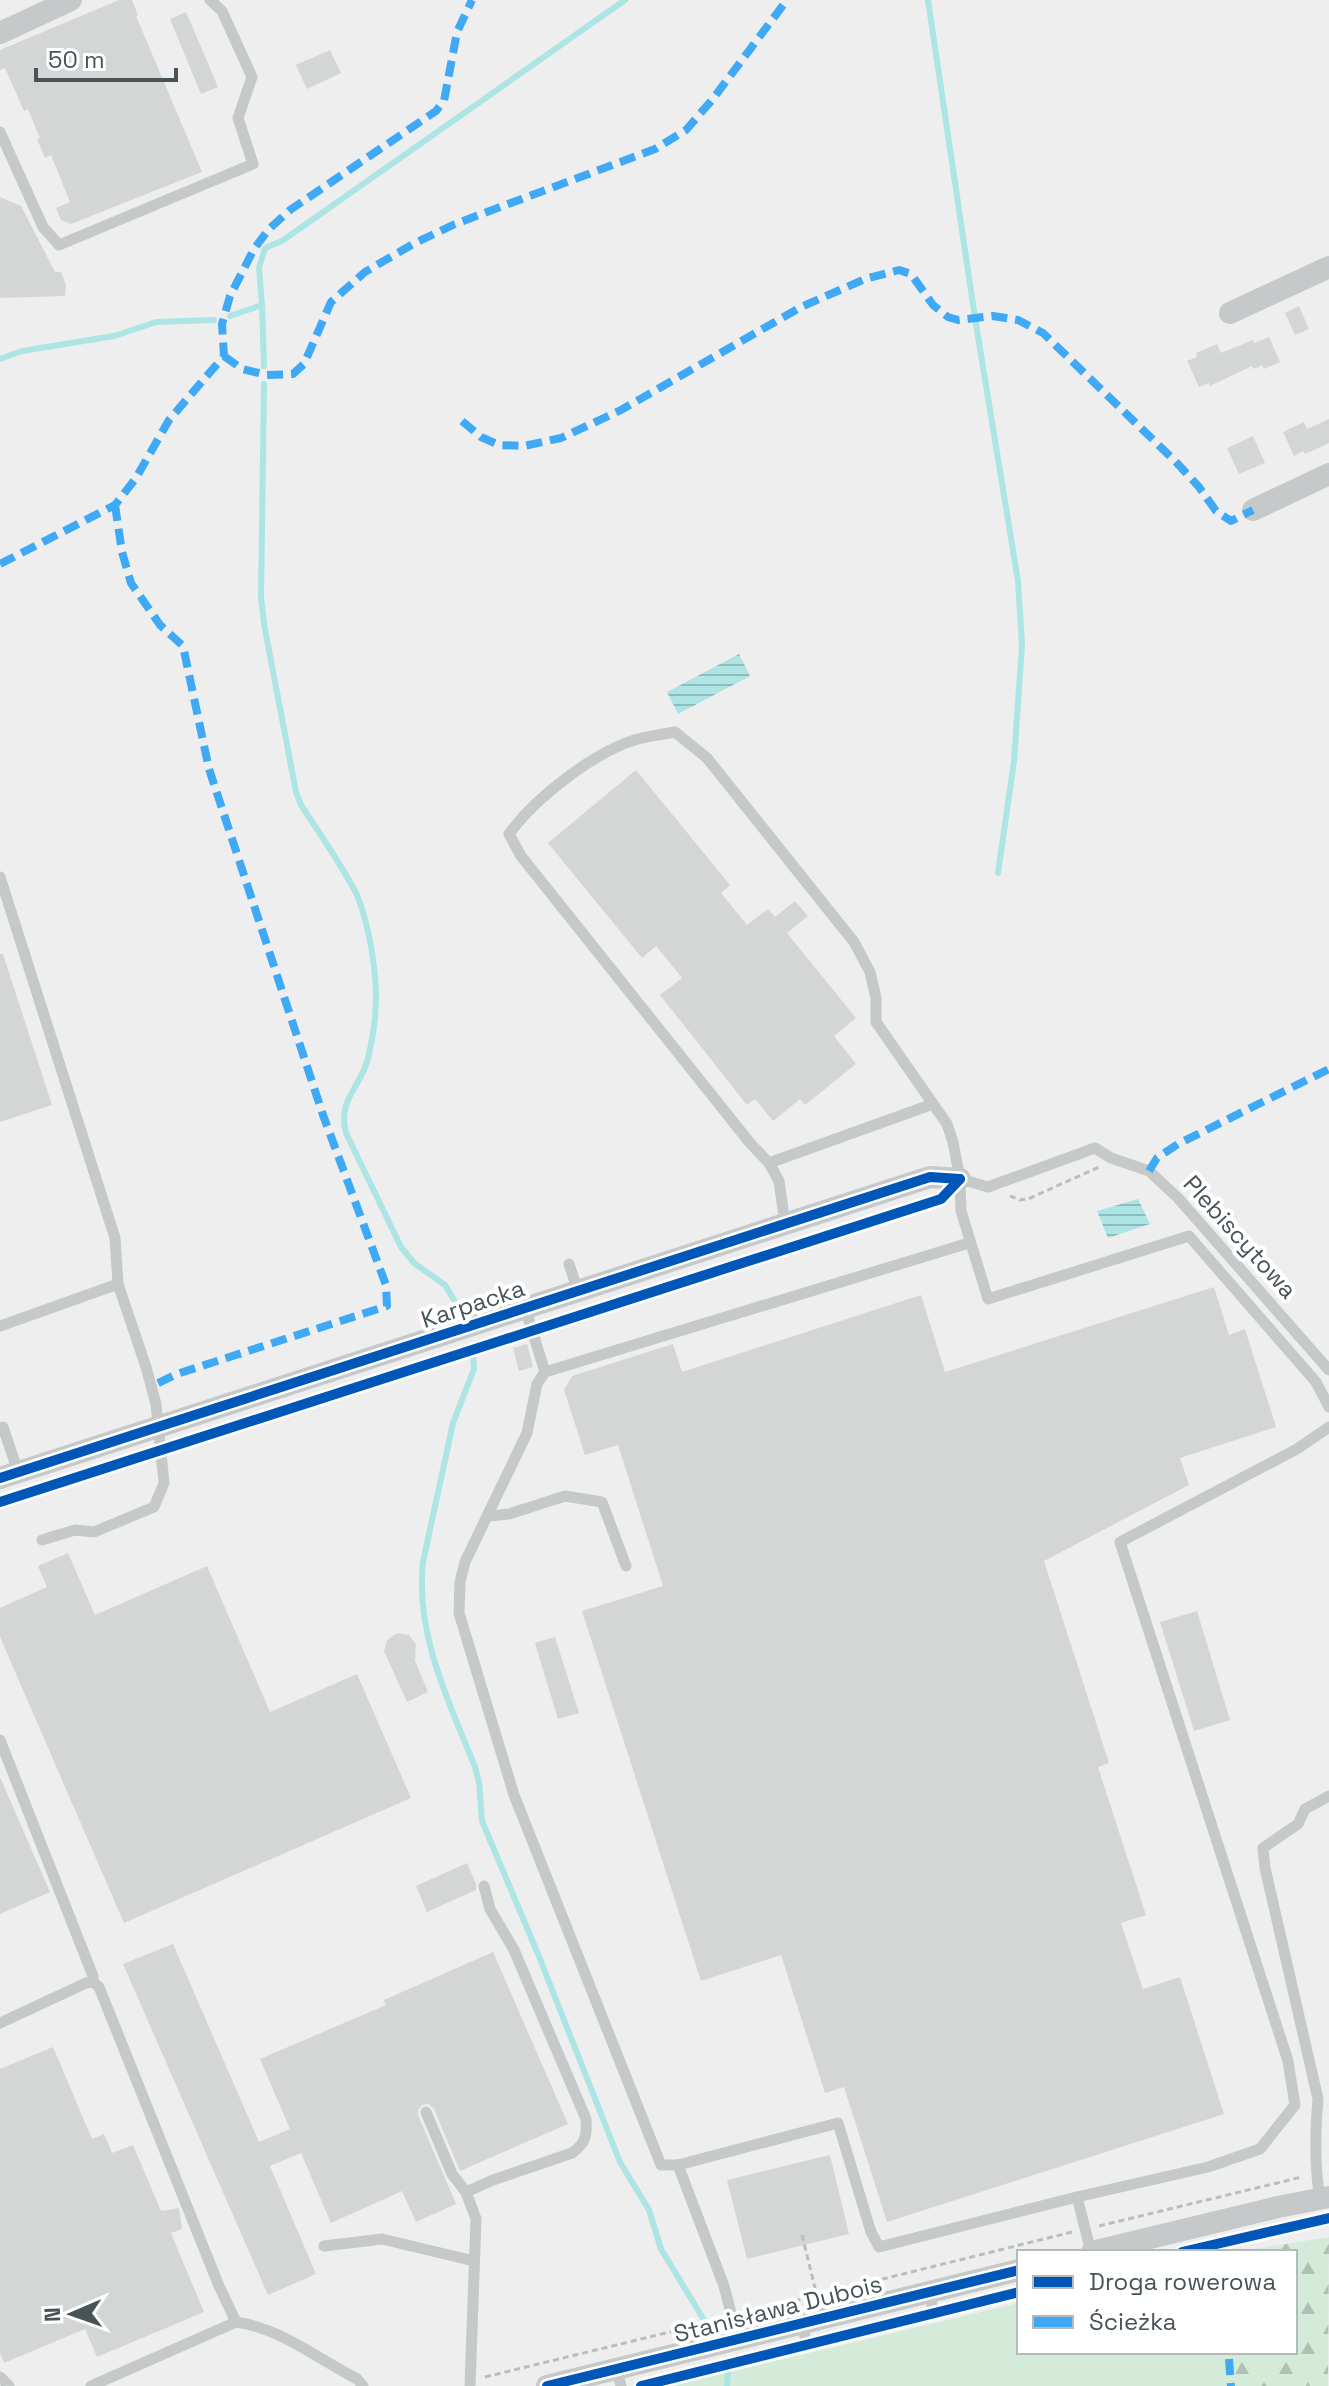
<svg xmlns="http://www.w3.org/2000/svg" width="1329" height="2386" font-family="'Space Grotesk',sans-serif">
<defs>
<pattern id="forest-firs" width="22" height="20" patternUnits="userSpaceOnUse" patternTransform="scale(2)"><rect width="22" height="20" fill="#d4ebd9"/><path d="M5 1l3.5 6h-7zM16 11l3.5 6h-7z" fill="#aec1b3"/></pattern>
<pattern id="water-rules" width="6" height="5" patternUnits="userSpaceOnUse" patternTransform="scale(2)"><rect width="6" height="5" fill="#ade4e4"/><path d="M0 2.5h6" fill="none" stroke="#8fbbbc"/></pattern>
</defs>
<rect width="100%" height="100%" fill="#eee"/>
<polygon fill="#d4ebd9" points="1019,2303 1019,2352 1225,2352 1227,2386 671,2386"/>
<polygon fill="url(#forest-firs)" points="1329,2237 1328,2386 1227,2386 1225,2352 1295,2352 1295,2252 1235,2252"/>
<g fill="url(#water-rules)">
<polygon points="739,654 750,676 678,714 667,692"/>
<polygon points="1138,1199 1150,1224 1108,1238 1097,1211"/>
</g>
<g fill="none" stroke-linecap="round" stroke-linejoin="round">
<g stroke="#ade4e4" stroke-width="6">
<polyline points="928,0 975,318 1018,581 1022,645 1014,761 998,873"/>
<polyline points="262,305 264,366"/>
<polyline points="230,316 262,305 259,268 265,248 282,241 625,0"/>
<polyline points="0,359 22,351 114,336 156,322 214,320"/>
<path d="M 264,384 L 261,597 L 264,624 L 296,792 L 301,805 C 319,832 338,860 354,889 C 362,903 365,920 369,936 C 378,981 379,1013 368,1058 C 361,1088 337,1099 346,1133 L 401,1247 L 414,1263 L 445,1285 L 454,1300"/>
<path d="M 473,1354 L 474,1369 L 453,1423 L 423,1562 C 415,1634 449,1702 475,1767 L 479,1782 L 482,1821 L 538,1954 L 620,2162 L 649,2210 L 661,2249 L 704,2320"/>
<polyline points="727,2386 728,2370"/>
</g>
</g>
<g fill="#d4d6d6">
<polygon points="119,0 132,0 138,15 136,16 202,172 71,224 61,220 56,208 70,202 51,155 45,158 37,139 40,138 28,109 24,111 5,68 0,70 0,50"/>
<polygon points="186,12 218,87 201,94 170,19"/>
<polygon points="330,50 341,73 307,89 296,65"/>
<polygon points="0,197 21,206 55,272 61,272 66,285 65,296 0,298"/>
<polygon points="1299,306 1309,329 1295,335 1285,313"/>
<polygon points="1269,337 1280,362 1264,369 1262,365 1253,369 1252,366 1210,386 1209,383 1199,387 1187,361 1197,357 1196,353 1217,344 1221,353 1253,340 1254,343"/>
<polygon points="1329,419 1329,443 1305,454 1303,451 1294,456 1283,432 1304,422 1307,429"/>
<polygon points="1253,436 1265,463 1239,474 1227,448"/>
<polygon points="636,770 730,885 721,893 747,925 768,909 775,917 795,901 808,916 787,933 856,1018 834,1036 856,1064 805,1105 800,1099 773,1121 755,1099 747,1105 660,995 682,978 656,946 642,958 548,843"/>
<polygon points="0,954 3,954 52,1105 0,1122"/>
<polygon points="1214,1287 1229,1335 1245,1329 1276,1427 1180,1458 1189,1485 1044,1561 1109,1763 1098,1767 1146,1915 1121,1923 1143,1989 1180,1977 1224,2114 887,2222 844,2087 825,2093 781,1955 701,1981 582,1611 663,1586 618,1445 585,1455 564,1390 572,1376 673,1344 682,1372 921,1295 945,1372"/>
<polygon points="527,1344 533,1367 519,1371 513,1348"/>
<polygon points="68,1553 95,1615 207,1566 270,1712 357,1674 411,1798 124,1923 0,1637 0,1608 47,1587 38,1566"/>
<polygon points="1197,1611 1230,1720 1194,1731 1160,1622"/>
<polygon points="397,1633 409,1635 416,1644 415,1661 428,1692 407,1702 384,1651 387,1640"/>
<polygon points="555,1637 579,1713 558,1719 535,1643"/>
<polygon points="0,1777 50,1892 0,1914"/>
<polygon points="467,1863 476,1884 476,1890 427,1912 416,1886"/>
<polygon points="173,1944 259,2142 290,2129 260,2059 386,2005 384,2000 493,1952 568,2124 460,2171 434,2109 428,2104 422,2105 418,2110 418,2115 456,2204 416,2222 402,2191 331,2223 301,2153 270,2166 316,2274 268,2295 123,1964"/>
<polygon points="53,2047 92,2139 104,2134 112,2153 133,2145 161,2211 179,2208 182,2229 171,2233 204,2312 97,2357 85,2329 4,2363 0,2353 0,2069"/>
<polygon points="830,2155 849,2234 747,2259 727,2180"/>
</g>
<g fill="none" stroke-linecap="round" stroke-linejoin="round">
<g stroke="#b6c0bb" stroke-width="3" stroke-dasharray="6 4" stroke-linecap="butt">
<polyline points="1010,1196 1020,1200 1028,1199 1099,1167"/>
<polyline points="1099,2226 1302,2177"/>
<polyline points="802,2235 817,2296"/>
<polyline points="746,2313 1072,2232"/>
<polyline points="485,2377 719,2320"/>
</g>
<g stroke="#c5c9c9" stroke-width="11">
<polyline points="0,132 43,227 59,245 253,164 238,118 252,77 222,11 210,0"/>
<polyline points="0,877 115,1238 118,1284 146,1367 156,1404 164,1483 154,1507 94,1532 75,1530 42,1540"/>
<path d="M 769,1163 L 750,1143 L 521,856 L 509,834 C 535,798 595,751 638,739 C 650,736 663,734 675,732 L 707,758 L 854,942 L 870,972 L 876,998 L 876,1022 L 947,1124 L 953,1142 L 960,1179 L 961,1211 L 988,1299 L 1189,1236 L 1316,1382 L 1329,1407"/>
<polyline points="960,1179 988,1187 1095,1148 1111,1158 1149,1171 1178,1198 1329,1370"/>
<polyline points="785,1224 779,1181 769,1163 933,1104"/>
<polyline points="569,1264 578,1291"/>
<polyline points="525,1308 545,1372 537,1384 527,1433 465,1562 460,1582 459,1613 514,1795 661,2165 678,2165 724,2286 738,2340"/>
<polyline points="0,1326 118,1284"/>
<polyline points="545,1372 969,1243"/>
<polyline points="3,1427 18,1472"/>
<polyline points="488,1516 509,1514 565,1496 602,1502 626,1566"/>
<polyline points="0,1740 93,1976 93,1982"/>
<polyline points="0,2023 86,1983 93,1982 99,1987 219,2286 236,2322"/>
<polyline points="426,2112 452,2174 466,2192 476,2219 470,2386"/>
<polyline points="678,2165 838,2123 871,2232 879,2247 1077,2197 1208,2167 1260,2149 1295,2105 1288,2061 1120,1542 1297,1449 1329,1427"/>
<path d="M 466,2192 L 493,2180 L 572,2153 C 586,2143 587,2135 586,2119 L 514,1950 L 490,1909 L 484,1886"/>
<polyline points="1077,2197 1091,2252"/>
<path d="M 1320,2198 C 1314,2165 1315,2132 1318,2099 L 1265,1868 L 1263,1848 L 1298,1824 L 1305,1809 L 1329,1796"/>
<polyline points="324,2246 382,2239 474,2261"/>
<polyline points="929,2292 934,2313"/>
<polyline points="802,2324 807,2344"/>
<polyline points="617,2369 621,2386"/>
<polyline points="0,2377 9,2386"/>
<path d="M 91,2386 L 236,2322 C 280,2328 318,2359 357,2379 L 363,2386"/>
</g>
<g stroke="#c5c9c9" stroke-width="22">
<polyline points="0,33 71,0"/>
<polyline points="1230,313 1329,267"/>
<polyline points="1253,510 1329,474"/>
<polyline points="0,1478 930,1177 960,1179"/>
<polyline points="1092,2252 1278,2207 1329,2197"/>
<polyline points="547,2386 1019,2270"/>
</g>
<g stroke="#3fa9f5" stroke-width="8" stroke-dasharray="16 8" stroke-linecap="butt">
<polyline points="224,356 242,369 267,375 293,374 304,364 331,302 365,272 413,244 455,224 655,149 686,130 712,100 787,0"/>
<polyline points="462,421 481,437 499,445 524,446 561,438 621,410 801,307 865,279 899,270 911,274 933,305 948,317 958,320 993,316 1018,320 1043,333 1176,462 1199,487 1216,511 1231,521 1253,510"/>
<polyline points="115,505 122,552 131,583 160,625 183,646 209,769 323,1115 386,1285 387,1306 177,1374 152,1386"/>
<polyline points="0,564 115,505 136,478 169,420 224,356 222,324 230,296 254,249 269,229 290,210 436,111 444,101 457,32 472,0"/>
<polyline points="1149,1171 1157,1158 1178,1144 1329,1069"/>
<polyline points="1229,2359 1231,2386"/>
</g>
<defs>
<g id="cycleway">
<polyline points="0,1478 930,1177 960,1179"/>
<polyline points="0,1502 941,1199 960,1179"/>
<polyline points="1182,2252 1329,2218"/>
<polyline points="547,2386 1019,2270"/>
<polyline points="641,2386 1019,2292"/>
</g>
</defs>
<use href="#cycleway" stroke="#fff" stroke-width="15"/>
<use href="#cycleway" stroke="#0057b8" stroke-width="10"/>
</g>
<g text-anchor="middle" stroke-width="8" stroke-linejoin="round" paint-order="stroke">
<g font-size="24" fill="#475358" stroke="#fff">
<text transform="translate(1240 1237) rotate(48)" y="8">Plebiscytowa</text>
<text transform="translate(473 1304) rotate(-18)" y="8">Karpacka</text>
<text transform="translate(778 2309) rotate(-14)" y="8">Stanisława Dubois</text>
</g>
</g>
<rect x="1017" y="2250" width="280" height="104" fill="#ffffff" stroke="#b5babc" stroke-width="2"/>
<rect x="1033" y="2276" width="40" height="12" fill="#0057b8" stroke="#b5babc" stroke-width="2"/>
<text x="1089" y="2290" font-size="24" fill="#475358">Droga rowerowa</text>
<rect x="1033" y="2316" width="40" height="12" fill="#3fa9f5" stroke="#b5babc" stroke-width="2"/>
<text x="1089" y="2330" font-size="24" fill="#475358">Ścieżka</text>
<g transform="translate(72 2314) rotate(268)" stroke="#ffffff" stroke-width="6" paint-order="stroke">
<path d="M0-6L14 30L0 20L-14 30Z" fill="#475358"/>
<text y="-12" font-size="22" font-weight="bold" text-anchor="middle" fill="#475358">N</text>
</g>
<path d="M36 68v12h140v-12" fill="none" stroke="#475358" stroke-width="4"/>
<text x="48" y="68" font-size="24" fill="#475358" stroke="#ffffff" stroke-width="6" paint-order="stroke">50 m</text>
</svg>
